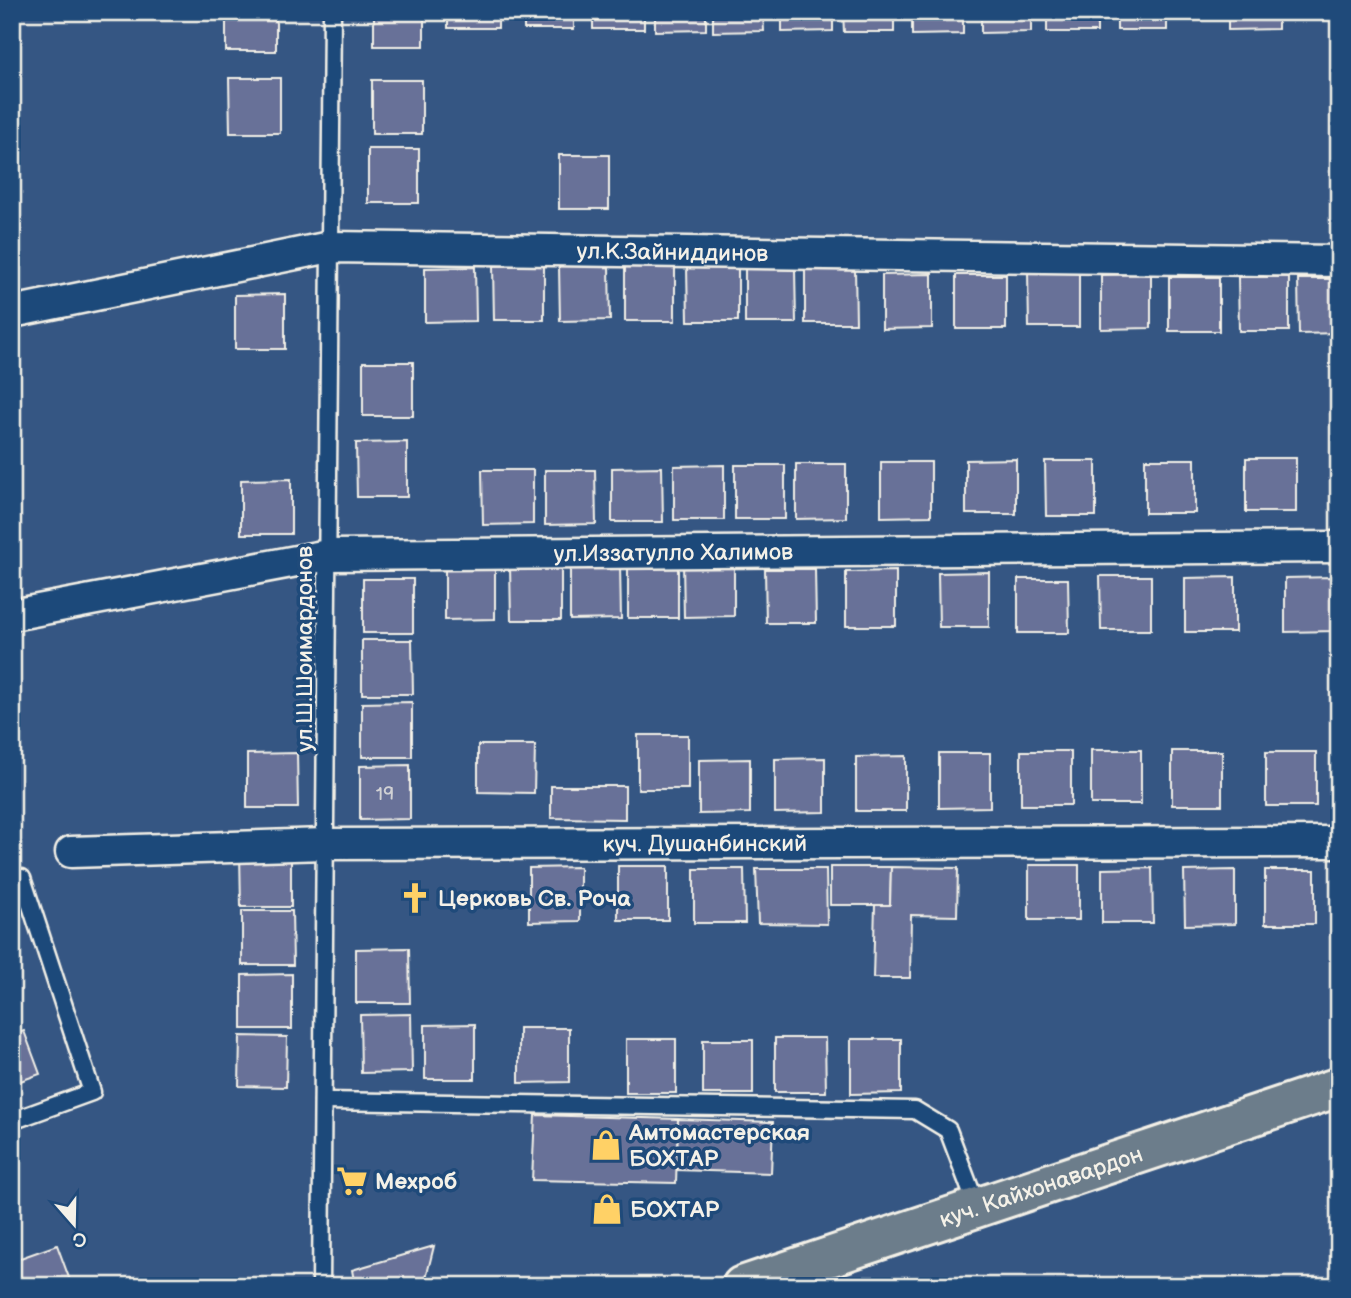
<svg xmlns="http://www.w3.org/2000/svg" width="1351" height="1298" font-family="'Balsamiq Sans',sans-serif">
<rect width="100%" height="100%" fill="#355683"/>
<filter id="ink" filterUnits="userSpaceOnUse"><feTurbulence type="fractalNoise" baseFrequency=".0143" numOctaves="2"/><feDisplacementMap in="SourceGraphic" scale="14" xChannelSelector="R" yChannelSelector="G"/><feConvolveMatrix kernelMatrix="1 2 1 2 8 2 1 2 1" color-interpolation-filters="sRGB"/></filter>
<g filter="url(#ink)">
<g fill="#687198" stroke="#f4f1e8" stroke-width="2">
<rect x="226" y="12" width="50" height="39"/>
<rect x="374" y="12" width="50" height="34"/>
<rect x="448" y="12" width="50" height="16"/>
<rect x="524" y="12" width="50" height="17"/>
<rect x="593" y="12" width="51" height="17"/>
<polygon points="655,12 706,12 706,30 655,31"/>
<polygon points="713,12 763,12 764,31 713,32"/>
<polygon points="782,12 833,12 833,31 782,32"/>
<polygon points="843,12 894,12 894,32 844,32"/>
<polygon points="912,12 963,12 963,34 912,35"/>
<polygon points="981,12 1031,12 1031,32 981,33"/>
<rect x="1047" y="12" width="50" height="20"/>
<rect x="1117" y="12" width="50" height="18"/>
<polygon points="1228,12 1278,12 1278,29 1228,30"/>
<polygon points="229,78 280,78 280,133 230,133"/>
<rect x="372" y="80" width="50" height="54"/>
<rect x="368" y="149" width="51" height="54"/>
<rect x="559" y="155" width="50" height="54"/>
<polygon points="544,265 544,320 494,320 493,266"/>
<polygon points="559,266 609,266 610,320 560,321"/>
<polygon points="475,267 476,321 425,322 425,268"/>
<rect x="625" y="267" width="50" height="54"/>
<polygon points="687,267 738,267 738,321 688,321"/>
<polygon points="745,269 795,269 796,323 745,323"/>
<polygon points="805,269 855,269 856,323 805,323"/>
<polygon points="1028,272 1079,272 1079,327 1029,327"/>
<polygon points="932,274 932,328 882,329 882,275"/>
<polygon points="1151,274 1151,328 1101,329 1101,275"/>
<rect x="956" y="275" width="50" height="54"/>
<rect x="1169" y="277" width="50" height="54"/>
<polygon points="1238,277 1289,277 1289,331 1239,331"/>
<polygon points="1298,279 1339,279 1339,333 1299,334"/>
<polygon points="285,294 285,349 235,349 235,295"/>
<rect x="363" y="362" width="50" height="54"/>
<polygon points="407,442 407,497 357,497 356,443"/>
<rect x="1246" y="458" width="50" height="54"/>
<polygon points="1016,459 1016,514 966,514 966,460"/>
<rect x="1145" y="459" width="50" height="54"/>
<polygon points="1045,461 1096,461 1096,516 1046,516"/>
<polygon points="881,462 931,462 931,516 881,517"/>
<polygon points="796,464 846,464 846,518 796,519"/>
<polygon points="724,465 724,520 674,520 674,466"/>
<rect x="735" y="465" width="50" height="54"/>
<polygon points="662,467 663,522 612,522 612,468"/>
<polygon points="482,470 533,470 533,524 483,525"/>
<polygon points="545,470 595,470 596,524 545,525"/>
<polygon points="291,479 291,534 241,534 241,480"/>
<polygon points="683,562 734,562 734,616 684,617"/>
<polygon points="678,563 678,618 628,618 628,564"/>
<polygon points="445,565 495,565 495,619 445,620"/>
<polygon points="561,565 561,620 511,620 510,566"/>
<polygon points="620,565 621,619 570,620 570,566"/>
<polygon points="765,569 815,569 816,623 766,623"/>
<polygon points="896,571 896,626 846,626 846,572"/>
<polygon points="989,572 989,627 939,627 938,573"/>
<polygon points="1100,576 1151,576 1151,630 1101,630"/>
<polygon points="1235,577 1235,632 1185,632 1185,578"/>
<polygon points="1335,577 1335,631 1285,632 1285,578"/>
<rect x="363" y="579" width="50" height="54"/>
<polygon points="1018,579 1068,579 1069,633 1018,633"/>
<polygon points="362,640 412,640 413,694 362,694"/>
<polygon points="412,702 412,757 362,757 362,703"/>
<rect x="638" y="735" width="50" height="54"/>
<polygon points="478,745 535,745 534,793 478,792"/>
<rect x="1091" y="750" width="50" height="54"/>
<rect x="1021" y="751" width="50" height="54"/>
<rect x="1172" y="751" width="50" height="54"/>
<rect x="1266" y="752" width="50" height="54"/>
<polygon points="297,753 298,808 247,808 247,754"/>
<polygon points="939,753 990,753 990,807 939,808"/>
<polygon points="906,756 906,811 856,811 856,757"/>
<polygon points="825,758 825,812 775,813 775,759"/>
<polygon points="750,759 750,813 699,814 699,760"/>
<polygon points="410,765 410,819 360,820 360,766"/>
<polygon points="551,786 625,786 625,819 551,818"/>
<polygon points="291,852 291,907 241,907 240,853"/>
<rect x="1029" y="865" width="50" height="55"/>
<rect x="618" y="866" width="50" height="54"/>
<polygon points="580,867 580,921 529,922 529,868"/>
<polygon points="830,867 891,867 890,905 830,905"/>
<polygon points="891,867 958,868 957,916 911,915 910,978 873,978 875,905 890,905"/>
<polygon points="1152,868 1153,923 1102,923 1102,869"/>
<polygon points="694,869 744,869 745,923 694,923"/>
<polygon points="756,869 826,869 827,924 758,923"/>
<polygon points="1235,870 1235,924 1185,925 1184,871"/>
<rect x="1265" y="870" width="50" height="54"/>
<polygon points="242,911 292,911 293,965 242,965"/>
<polygon points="409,948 410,1003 356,1003 356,949"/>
<polygon points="292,974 292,1029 242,1029 242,975"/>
<polygon points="411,1014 412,1072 361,1073 360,1015"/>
<polygon points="475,1024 475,1079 425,1079 425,1025"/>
<polygon points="519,1028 569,1028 569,1082 519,1083"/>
<polygon points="24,1031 40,1074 12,1084 12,1035"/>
<polygon points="240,1036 287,1037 286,1087 239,1086"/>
<polygon points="775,1038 825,1038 826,1092 775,1092"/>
<rect x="626" y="1039" width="50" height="54"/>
<polygon points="851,1039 901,1039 901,1093 851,1094"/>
<rect x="703" y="1040" width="50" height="54"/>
<polygon points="535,1115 678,1119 676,1183 532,1180"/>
<polygon points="678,1119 773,1122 771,1173 677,1170"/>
<polygon points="57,1245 72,1286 12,1286 12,1261"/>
<polygon points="434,1246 424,1286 355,1286 352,1270"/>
</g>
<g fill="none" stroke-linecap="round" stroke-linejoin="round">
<defs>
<g id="lane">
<polyline points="12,881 22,878 92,1092 12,1121"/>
<polyline points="323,1101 915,1110 948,1130 977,1207"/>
<polyline points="321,1286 332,12"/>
</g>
<g id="street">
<path id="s1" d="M 12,312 L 330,247 L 1339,261"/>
<path id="s2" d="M 12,615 L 328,555 L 1339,547"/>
<path id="s3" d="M 71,852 L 325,844 L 1339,842"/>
</g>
<g id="primary">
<path id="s4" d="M 742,1286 L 1339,1087"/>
</g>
</defs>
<use href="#lane" stroke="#f4f1e8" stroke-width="21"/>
<use href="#street" stroke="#f4f1e8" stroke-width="35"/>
<use href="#primary" stroke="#f4f1e8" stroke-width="44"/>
<use href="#lane" stroke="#1f4a7a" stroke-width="16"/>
<use href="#street" stroke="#1f4a7a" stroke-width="30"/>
<use href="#primary" stroke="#6c7d8b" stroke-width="38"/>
</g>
</g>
<defs>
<symbol id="church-bare" viewBox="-9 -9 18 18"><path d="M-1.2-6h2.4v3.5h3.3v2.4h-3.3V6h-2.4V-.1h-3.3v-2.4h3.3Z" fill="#ffd166" stroke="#1f4a7a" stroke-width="2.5" paint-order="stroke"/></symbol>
<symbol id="shop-bare" viewBox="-9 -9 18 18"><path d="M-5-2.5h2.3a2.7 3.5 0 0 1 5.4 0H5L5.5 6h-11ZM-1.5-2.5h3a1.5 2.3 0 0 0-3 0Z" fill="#ffd166" stroke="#1f4a7a" stroke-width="2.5" paint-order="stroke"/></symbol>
<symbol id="supermarket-bare" viewBox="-9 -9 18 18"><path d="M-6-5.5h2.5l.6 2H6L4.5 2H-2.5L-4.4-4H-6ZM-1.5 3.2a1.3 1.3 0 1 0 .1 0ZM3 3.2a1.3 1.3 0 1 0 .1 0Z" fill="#ffd166" stroke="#1f4a7a" stroke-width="2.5" paint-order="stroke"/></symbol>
</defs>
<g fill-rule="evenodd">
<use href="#church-bare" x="393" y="876" width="44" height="44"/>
<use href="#shop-bare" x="584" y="1123" width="44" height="44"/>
<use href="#supermarket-bare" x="330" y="1159" width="44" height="44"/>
<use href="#shop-bare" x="585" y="1187" width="44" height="44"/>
</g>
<g text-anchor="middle" stroke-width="7" stroke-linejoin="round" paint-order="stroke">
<g font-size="19" fill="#d1d1d4">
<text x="385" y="800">19</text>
</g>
<g font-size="23" fill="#f4f1e8" stroke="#1f4a7a">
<text dy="8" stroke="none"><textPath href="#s1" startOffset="667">ул.К.Зайниддинов</textPath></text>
<text dy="8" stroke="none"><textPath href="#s2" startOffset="667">ул.Иззатулло Халимов</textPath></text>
<text transform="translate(304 649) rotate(-90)" y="8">ул.Ш.Шоимардонов</text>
<text dy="8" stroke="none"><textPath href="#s3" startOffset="634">куч. Душанбинский</textPath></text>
<text dy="8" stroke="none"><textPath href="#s4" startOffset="315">куч. Кайхонавардон</textPath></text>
</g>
<g font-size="23" font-weight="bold" fill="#f4f1e8" stroke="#1f4a7a" text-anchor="start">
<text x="438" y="906">Церковь Св. Роча</text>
<text x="629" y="1140">Амтомастерская<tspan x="629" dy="26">БОХТАР</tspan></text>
<text x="375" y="1189">Мехроб</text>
<text x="630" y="1217">БОХТАР</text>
</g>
</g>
<rect width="1351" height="1298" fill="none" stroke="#1f4a7a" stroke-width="42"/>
<rect x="21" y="21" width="1309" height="1256" fill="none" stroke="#f4f1e8" stroke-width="2.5" filter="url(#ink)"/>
<g transform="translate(74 1224) rotate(160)" stroke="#1f4a7a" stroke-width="5" paint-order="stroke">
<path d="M0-5L12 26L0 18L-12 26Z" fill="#f4f1e8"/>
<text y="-10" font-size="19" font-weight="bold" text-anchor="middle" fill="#f4f1e8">С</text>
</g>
</svg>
